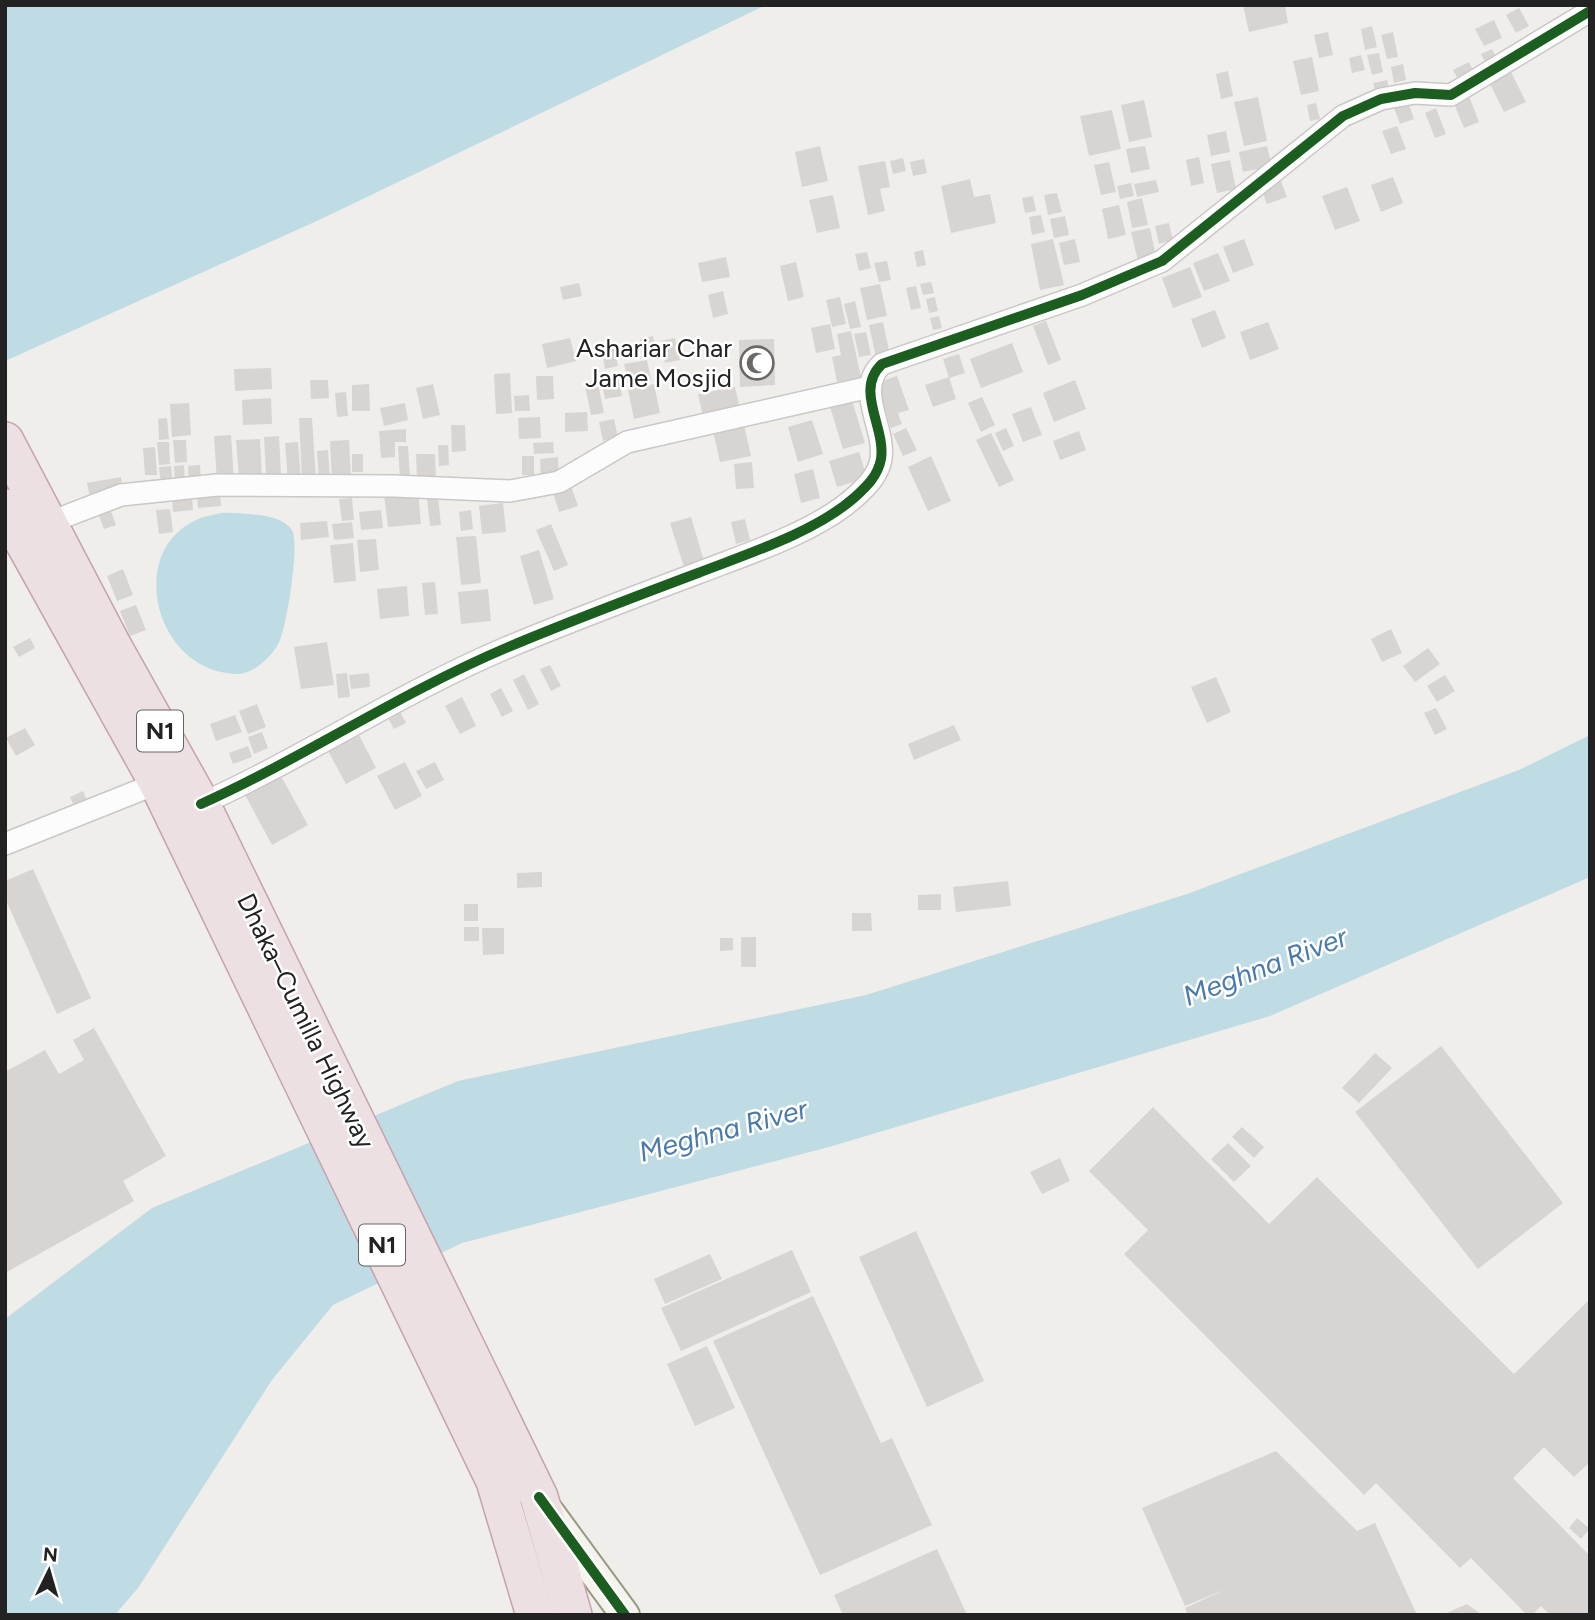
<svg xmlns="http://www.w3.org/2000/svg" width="1595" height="1620" font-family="Figtree,sans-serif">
<rect width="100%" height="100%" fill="#f0eeeb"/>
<g fill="#bfdbe3">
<polygon points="5,5 766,5 319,220 5,361"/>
<path d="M 237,513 C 254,515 281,514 292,530 C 300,543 287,624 280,640 C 274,655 253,675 236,674 C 148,671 121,531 216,514 C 223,512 231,513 237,513 Z"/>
<polygon points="1590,735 1590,877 1270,1016 829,1147 462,1243 333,1305 272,1380 138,1588 115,1615 5,1615 5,1319 152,1208 458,1081 866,995 1187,894 1519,770"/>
</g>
<g fill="#d7d4d2">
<polygon points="1243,5 1285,5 1288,23 1249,32"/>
<polygon points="1519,8 1529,26 1516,33 1506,15"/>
<polygon points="1494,20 1502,38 1484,46 1475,29"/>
<polygon points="1372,26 1377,47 1365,50 1361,29"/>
<polygon points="1328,32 1333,55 1319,58 1314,35"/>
<polygon points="1393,32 1398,57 1387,59 1381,35"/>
<polygon points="1492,49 1499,63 1488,68 1481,54"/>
<polygon points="1379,53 1383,72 1372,75 1367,55"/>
<polygon points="1361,55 1365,70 1352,73 1349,58"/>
<polygon points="1312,57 1319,91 1301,95 1293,61"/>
<polygon points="1469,62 1477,78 1462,86 1453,70"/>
<polygon points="1403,64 1406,80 1394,83 1391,67"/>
<polygon points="1228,71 1233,96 1221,99 1216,74"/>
<polygon points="1511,72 1526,102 1504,112 1489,82"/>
<polygon points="1387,80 1390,92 1376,95 1373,83"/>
<polygon points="1469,96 1479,122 1464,128 1453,101"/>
<polygon points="1258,97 1267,141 1244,146 1234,102"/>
<polygon points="1407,99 1414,119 1400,124 1393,105"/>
<polygon points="1144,100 1152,137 1129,142 1121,105"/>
<polygon points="1316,103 1320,119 1310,121 1307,105"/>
<polygon points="1436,108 1446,134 1435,138 1425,113"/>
<polygon points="1112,110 1121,149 1089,156 1080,116"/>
<polygon points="1397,126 1406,149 1391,154 1382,131"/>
<polygon points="1226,131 1230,152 1211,156 1207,135"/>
<polygon points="820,146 828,181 802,187 795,152"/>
<polygon points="1145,146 1150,169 1131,173 1126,149"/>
<polygon points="1267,146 1272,166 1243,172 1239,152"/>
<polygon points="1199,157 1204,183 1191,186 1186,160"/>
<polygon points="903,158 906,171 893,174 890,161"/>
<polygon points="924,159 927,173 913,176 910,162"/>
<polygon points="1230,160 1236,189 1217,193 1211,164"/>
<polygon points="885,161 890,187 880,189 885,211 868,215 858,166"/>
<polygon points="1109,162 1116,192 1101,195 1094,165"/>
<polygon points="1393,177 1403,203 1381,212 1371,185"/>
<polygon points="970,179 974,197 990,194 996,223 951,233 941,186"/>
<polygon points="1156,180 1159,192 1137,197 1134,184"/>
<polygon points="1281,181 1287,197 1267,204 1261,188"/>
<polygon points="1131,183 1134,196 1120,199 1117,186"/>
<polygon points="1347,187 1360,221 1335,230 1322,196"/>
<polygon points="1057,193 1062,212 1048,215 1044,195"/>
<polygon points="833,195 840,228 817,233 809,200"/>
<polygon points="1033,196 1036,211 1025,213 1022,198"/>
<polygon points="1142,198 1148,225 1132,228 1127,202"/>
<polygon points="1119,205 1126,235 1108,239 1102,209"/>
<polygon points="1041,215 1045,232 1032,235 1029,217"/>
<polygon points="1065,216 1069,235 1054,238 1050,219"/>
<polygon points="1169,223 1173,240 1159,244 1155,226"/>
<polygon points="1150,228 1156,257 1138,261 1131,232"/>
<polygon points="1053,239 1064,285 1040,290 1031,244"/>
<polygon points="1075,239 1080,262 1064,265 1059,243"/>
<polygon points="1244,239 1254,265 1233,273 1223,247"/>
<polygon points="923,250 926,265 917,267 914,252"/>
<polygon points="867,252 871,268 859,271 855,254"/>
<polygon points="1218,253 1230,281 1204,291 1193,263"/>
<polygon points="726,257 730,277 702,282 698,263"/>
<polygon points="887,261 891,280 879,282 874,263"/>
<polygon points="796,262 804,297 788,301 780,266"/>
<polygon points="1190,267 1202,297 1173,308 1162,278"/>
<polygon points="931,282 934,293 923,295 920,284"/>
<polygon points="579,283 582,296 563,300 560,287"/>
<polygon points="880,284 887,316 867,320 860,288"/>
<polygon points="916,286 921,308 911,310 906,288"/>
<polygon points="723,291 728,314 713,318 708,295"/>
<polygon points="840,297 846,324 832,327 826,300"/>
<polygon points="935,297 938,311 929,313 926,299"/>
<polygon points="855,301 861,327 850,329 844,304"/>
<polygon points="1215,310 1226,338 1202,348 1191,319"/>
<polygon points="939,316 942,328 933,330 930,318"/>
<polygon points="1046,321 1061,360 1048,365 1033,326"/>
<polygon points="883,322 890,355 876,358 869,325"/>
<polygon points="1268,322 1279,349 1250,360 1240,332"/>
<polygon points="830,324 835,349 816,353 811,328"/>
<polygon points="851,331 861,377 837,382 832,357 841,355 837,334"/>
<polygon points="866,332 871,355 859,357 854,334"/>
<polygon points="653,336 657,354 644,357 640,339"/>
<polygon points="570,338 576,361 547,368 542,344"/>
<polygon points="675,338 680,360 665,363 661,341"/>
<polygon points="774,339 775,385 740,387 739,340"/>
<polygon points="1012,343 1023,372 981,388 970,359"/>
<polygon points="614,349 618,366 605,369 602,352"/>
<polygon points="959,354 965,373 949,378 943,359"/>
<polygon points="647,360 651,380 629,385 624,364"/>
<polygon points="271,368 272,389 235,391 234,369"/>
<polygon points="510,373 512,413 496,414 494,374"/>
<polygon points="536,376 553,376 554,399 537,400"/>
<polygon points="618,376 622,396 605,399 601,380"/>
<polygon points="897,376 909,410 898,413 902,424 891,428 876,383"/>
<polygon points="949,377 956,399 933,407 925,385"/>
<polygon points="310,380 328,380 329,398 311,399"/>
<polygon points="1075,380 1086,409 1054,422 1043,393"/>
<polygon points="598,383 604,413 591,415 585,386"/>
<polygon points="369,384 370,411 352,411 352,385"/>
<polygon points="433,384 440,415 423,419 416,388"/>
<polygon points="654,384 660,413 634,419 628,390"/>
<polygon points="735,387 741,413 704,421 698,394"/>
<polygon points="346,392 348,416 337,417 335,393"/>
<polygon points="529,395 530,411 515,411 514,396"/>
<polygon points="851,397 865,443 843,449 829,404"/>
<polygon points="982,397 995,425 981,432 968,403"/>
<polygon points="271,398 272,424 243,425 242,400"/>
<polygon points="189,403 191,435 172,437 170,404"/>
<polygon points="405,403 408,420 384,426 380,408"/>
<polygon points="1031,407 1042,435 1023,442 1012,414"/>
<polygon points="587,412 588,431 565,432 565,413"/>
<polygon points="540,417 541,438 519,439 518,418"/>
<polygon points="167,418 169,439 159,440 158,419"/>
<polygon points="299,418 312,418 316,479 302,480"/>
<polygon points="614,419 618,437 603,441 599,422"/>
<polygon points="812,420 823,454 798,462 788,427"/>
<polygon points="451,425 465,425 466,451 452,452"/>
<polygon points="744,425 751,456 720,462 713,431"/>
<polygon points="906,428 917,450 903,456 893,434"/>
<polygon points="1006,428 1014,446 1003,451 995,433"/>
<polygon points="406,429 406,442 395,442 395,457 381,458 379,431"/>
<polygon points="1079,431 1086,450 1060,460 1053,441"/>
<polygon points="991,433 1014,480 999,487 976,440"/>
<polygon points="231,435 234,481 217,481 214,436"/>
<polygon points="279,436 281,474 266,475 264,437"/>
<polygon points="260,439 262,478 239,479 236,440"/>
<polygon points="173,440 186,440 187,462 175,463"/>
<polygon points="349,440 351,480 332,481 330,441"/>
<polygon points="157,442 169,442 170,464 159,465"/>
<polygon points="298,442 301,480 288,481 285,443"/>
<polygon points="553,442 554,453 534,454 533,443"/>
<polygon points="438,445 448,445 449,465 439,466"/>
<polygon points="398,446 408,446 410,478 400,479"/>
<polygon points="155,447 157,475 145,475 143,448"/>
<polygon points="328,450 330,480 319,481 317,451"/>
<polygon points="859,452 867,478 837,487 829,461"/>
<rect x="352" y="454" width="11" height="18"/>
<polygon points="416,454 435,454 436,480 417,481"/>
<rect x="522" y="456" width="12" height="19"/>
<polygon points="931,456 951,501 928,511 908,467"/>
<polygon points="558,457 559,478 541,479 540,459"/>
<polygon points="752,462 754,488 736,489 734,464"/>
<polygon points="184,465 185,485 175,486 174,466"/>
<polygon points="200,465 201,483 189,484 188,466"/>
<polygon points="171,466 173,486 161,486 159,467"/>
<polygon points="813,469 820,498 801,503 794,474"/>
<polygon points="121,477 123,493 90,498 87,483"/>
<polygon points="570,483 578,506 559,512 552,489"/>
<polygon points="418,491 421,524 388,527 384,495"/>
<polygon points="220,493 221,506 198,508 197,495"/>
<polygon points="192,497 193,510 173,512 172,498"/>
<polygon points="438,497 441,525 430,526 427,498"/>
<polygon points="352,498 354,520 342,521 339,499"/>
<polygon points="503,503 506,532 482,534 479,506"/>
<polygon points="109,506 116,525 104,529 97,511"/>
<polygon points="170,509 173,532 159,534 156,510"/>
<polygon points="381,510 383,528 361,530 359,512"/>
<polygon points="471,510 473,529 461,531 459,512"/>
<polygon points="691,517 704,561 684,567 670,523"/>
<polygon points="745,519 750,540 736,544 731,522"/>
<polygon points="327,521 329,537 301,540 300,523"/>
<polygon points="352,522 354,538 334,540 332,524"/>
<polygon points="551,524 568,565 554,571 536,530"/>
<polygon points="476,536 481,583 461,585 456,537"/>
<polygon points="376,539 379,570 360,572 357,540"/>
<polygon points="353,543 356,581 334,583 330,545"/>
<polygon points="539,550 554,599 534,605 520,556"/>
<polygon points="123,569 133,595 117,601 107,576"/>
<polygon points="435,582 438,614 425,615 422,583"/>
<polygon points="407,586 409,616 380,619 377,589"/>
<polygon points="488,589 491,621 461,624 458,592"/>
<polygon points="136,605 146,630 130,636 120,611"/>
<polygon points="1391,629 1402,653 1382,662 1371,639"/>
<polygon points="30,638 35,648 19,657 13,647"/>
<polygon points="327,642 334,685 301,689 294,647"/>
<polygon points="1428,648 1440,664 1415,682 1403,666"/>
<polygon points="550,665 561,686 551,691 540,669"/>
<polygon points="347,673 350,697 338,698 336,674"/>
<polygon points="369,673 370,687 351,689 349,675"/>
<polygon points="524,674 539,704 528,710 513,680"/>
<polygon points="1445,675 1455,691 1437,702 1427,686"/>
<polygon points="1216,677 1231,712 1207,723 1191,687"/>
<polygon points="501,688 513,711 502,717 490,694"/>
<polygon points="462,697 476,726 460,734 445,706"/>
<polygon points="257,704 266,727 248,734 239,711"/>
<polygon points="1436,708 1447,729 1435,735 1424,713"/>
<polygon points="399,710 406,723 394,729 387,716"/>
<polygon points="235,715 242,732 216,741 210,724"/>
<polygon points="954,725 961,740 914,760 908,744"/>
<polygon points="25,728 35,745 16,756 6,738"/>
<polygon points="262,732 268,748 254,754 248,737"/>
<polygon points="358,733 376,768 346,784 327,749"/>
<polygon points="248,746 252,757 233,764 229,753"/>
<polygon points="405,762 422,796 395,810 377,776"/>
<polygon points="435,762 444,780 426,789 416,771"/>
<polygon points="281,776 308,825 272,845 245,795"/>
<polygon points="83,791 89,805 76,810 70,797"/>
<polygon points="33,869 91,998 57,1014 5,898 5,881"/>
<polygon points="542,872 542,887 517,888 517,873"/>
<polygon points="1008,881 1011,906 956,912 953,887"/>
<polygon points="941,894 941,910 918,910 918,895"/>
<rect x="464" y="904" width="14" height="17"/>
<polygon points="852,913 871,913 872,931 852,931"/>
<rect x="464" y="927" width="15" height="14"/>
<polygon points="482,928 504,928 504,954 483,955"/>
<rect x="741" y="937" width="15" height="30"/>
<polygon points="720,938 733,938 733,950 720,951"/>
<polygon points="94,1028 166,1156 123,1181 134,1201 5,1273 5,1072 45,1050 59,1074 84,1060 73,1040"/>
<polygon points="1441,1046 1563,1203 1478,1269 1355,1112"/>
<polygon points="1375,1053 1392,1068 1359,1103 1342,1088"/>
<polygon points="1153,1107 1269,1224 1317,1177 1514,1374 1590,1299 1590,1462 1574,1477 1544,1447 1513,1478 1590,1556 1590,1615 1550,1615 1541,1606 1532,1615 1527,1615 1471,1558 1460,1568 1376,1483 1364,1495 1124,1254 1148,1230 1089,1171"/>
<polygon points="1242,1127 1264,1147 1254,1158 1232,1137"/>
<polygon points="1228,1143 1251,1166 1234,1182 1211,1159"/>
<polygon points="1060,1158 1070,1181 1042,1194 1030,1172"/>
<polygon points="916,1231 984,1381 927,1407 859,1257"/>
<polygon points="792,1250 811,1292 681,1351 661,1308"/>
<polygon points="710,1254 722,1279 665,1304 654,1279"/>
<polygon points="813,1296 881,1443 892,1438 932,1525 820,1575 713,1341"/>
<polygon points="707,1346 735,1408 695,1426 667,1364"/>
<polygon points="1276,1451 1357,1531 1375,1523 1417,1615 1188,1615 1185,1608 1226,1589 1185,1606 1142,1508"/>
<polygon points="1577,1518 1590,1529 1581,1539 1569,1528"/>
<polygon points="937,1549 967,1615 843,1615 834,1595"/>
<polygon points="1467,1604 1482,1615 1442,1615"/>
</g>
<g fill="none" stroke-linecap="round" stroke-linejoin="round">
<defs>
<g id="street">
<polyline points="48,523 121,495 217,485 394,486 510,491 559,482 627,442 870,387"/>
<path d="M 201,804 C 305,757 400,693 506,648 C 570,621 634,597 698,573 C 747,554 816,532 855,497 C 866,487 878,476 881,459 C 886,427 854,390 882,364 L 1082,295 L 1162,261 L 1343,116 L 1381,99 L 1415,93 L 1451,95 L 1590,11"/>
<polyline points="5,844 158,783"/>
</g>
<polyline id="secondary" points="548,1510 625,1615"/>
<g id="highway">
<polyline points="5,441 112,645 201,804 539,1497 573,1615"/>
<polyline points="5,508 158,783 495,1481 535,1615"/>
</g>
</defs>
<use href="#street" stroke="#c9c8c7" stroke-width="24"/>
<use href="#secondary" stroke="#999a82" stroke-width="32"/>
<use href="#highway" stroke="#c5a2ac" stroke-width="40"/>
<use href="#street" stroke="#fdfcfc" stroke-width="21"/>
<use href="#secondary" stroke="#f4f4ed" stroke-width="28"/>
<use href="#highway" stroke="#ece0e2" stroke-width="37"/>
<defs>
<g id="cycleway">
<path d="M 201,804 C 305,757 400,693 506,648 C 570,621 634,597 698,573 C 747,554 816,532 855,497 C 866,487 878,476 881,459 C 886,427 854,390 882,364 L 1082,295 L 1162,261 L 1343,116 L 1381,99 L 1415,93 L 1451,95 L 1590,11"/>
<polyline points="539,1497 625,1615"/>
</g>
</defs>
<use href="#cycleway" stroke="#fff" stroke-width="15"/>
<use href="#cycleway" stroke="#1b5e20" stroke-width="10"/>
</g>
<defs>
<symbol id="mosque-ring" viewBox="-11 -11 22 22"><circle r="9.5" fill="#fff" stroke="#6a6968" stroke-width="1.5"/><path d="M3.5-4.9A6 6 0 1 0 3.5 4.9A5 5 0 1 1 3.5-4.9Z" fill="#6a6968"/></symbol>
</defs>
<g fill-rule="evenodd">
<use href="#mosque-ring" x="738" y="344" width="38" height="38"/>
</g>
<g text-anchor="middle" stroke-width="5" stroke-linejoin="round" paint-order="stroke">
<g fill="#fff" stroke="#646464" stroke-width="2">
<rect x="137" y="710.5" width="46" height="41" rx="5"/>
<rect x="359" y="1224.5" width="46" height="41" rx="5"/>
</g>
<g font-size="24" font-weight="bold" fill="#222">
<text x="160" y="739">N1</text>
<text x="382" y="1253">N1</text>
</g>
<g font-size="26" fill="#222" stroke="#fff" text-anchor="end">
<text x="732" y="357">Ashariar Char<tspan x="732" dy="30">Jame Mosjid</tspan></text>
</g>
<g font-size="26" fill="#222" stroke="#fff">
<text transform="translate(306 1021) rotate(64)" y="9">Dhaka–Cumilla Highway</text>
</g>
<g font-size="28" font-style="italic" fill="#4a7aab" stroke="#fff">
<text transform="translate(1265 966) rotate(-21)" y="10">Meghna River</text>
<text transform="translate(723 1130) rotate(-15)" y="10">Meghna River</text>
</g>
</g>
<rect width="1595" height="1620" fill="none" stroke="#222222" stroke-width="14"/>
<g transform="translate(49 1571) rotate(5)" stroke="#ffffff" stroke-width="5" paint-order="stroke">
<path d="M0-5L12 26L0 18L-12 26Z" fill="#222222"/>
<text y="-10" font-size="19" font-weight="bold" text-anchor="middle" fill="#222222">N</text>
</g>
</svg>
